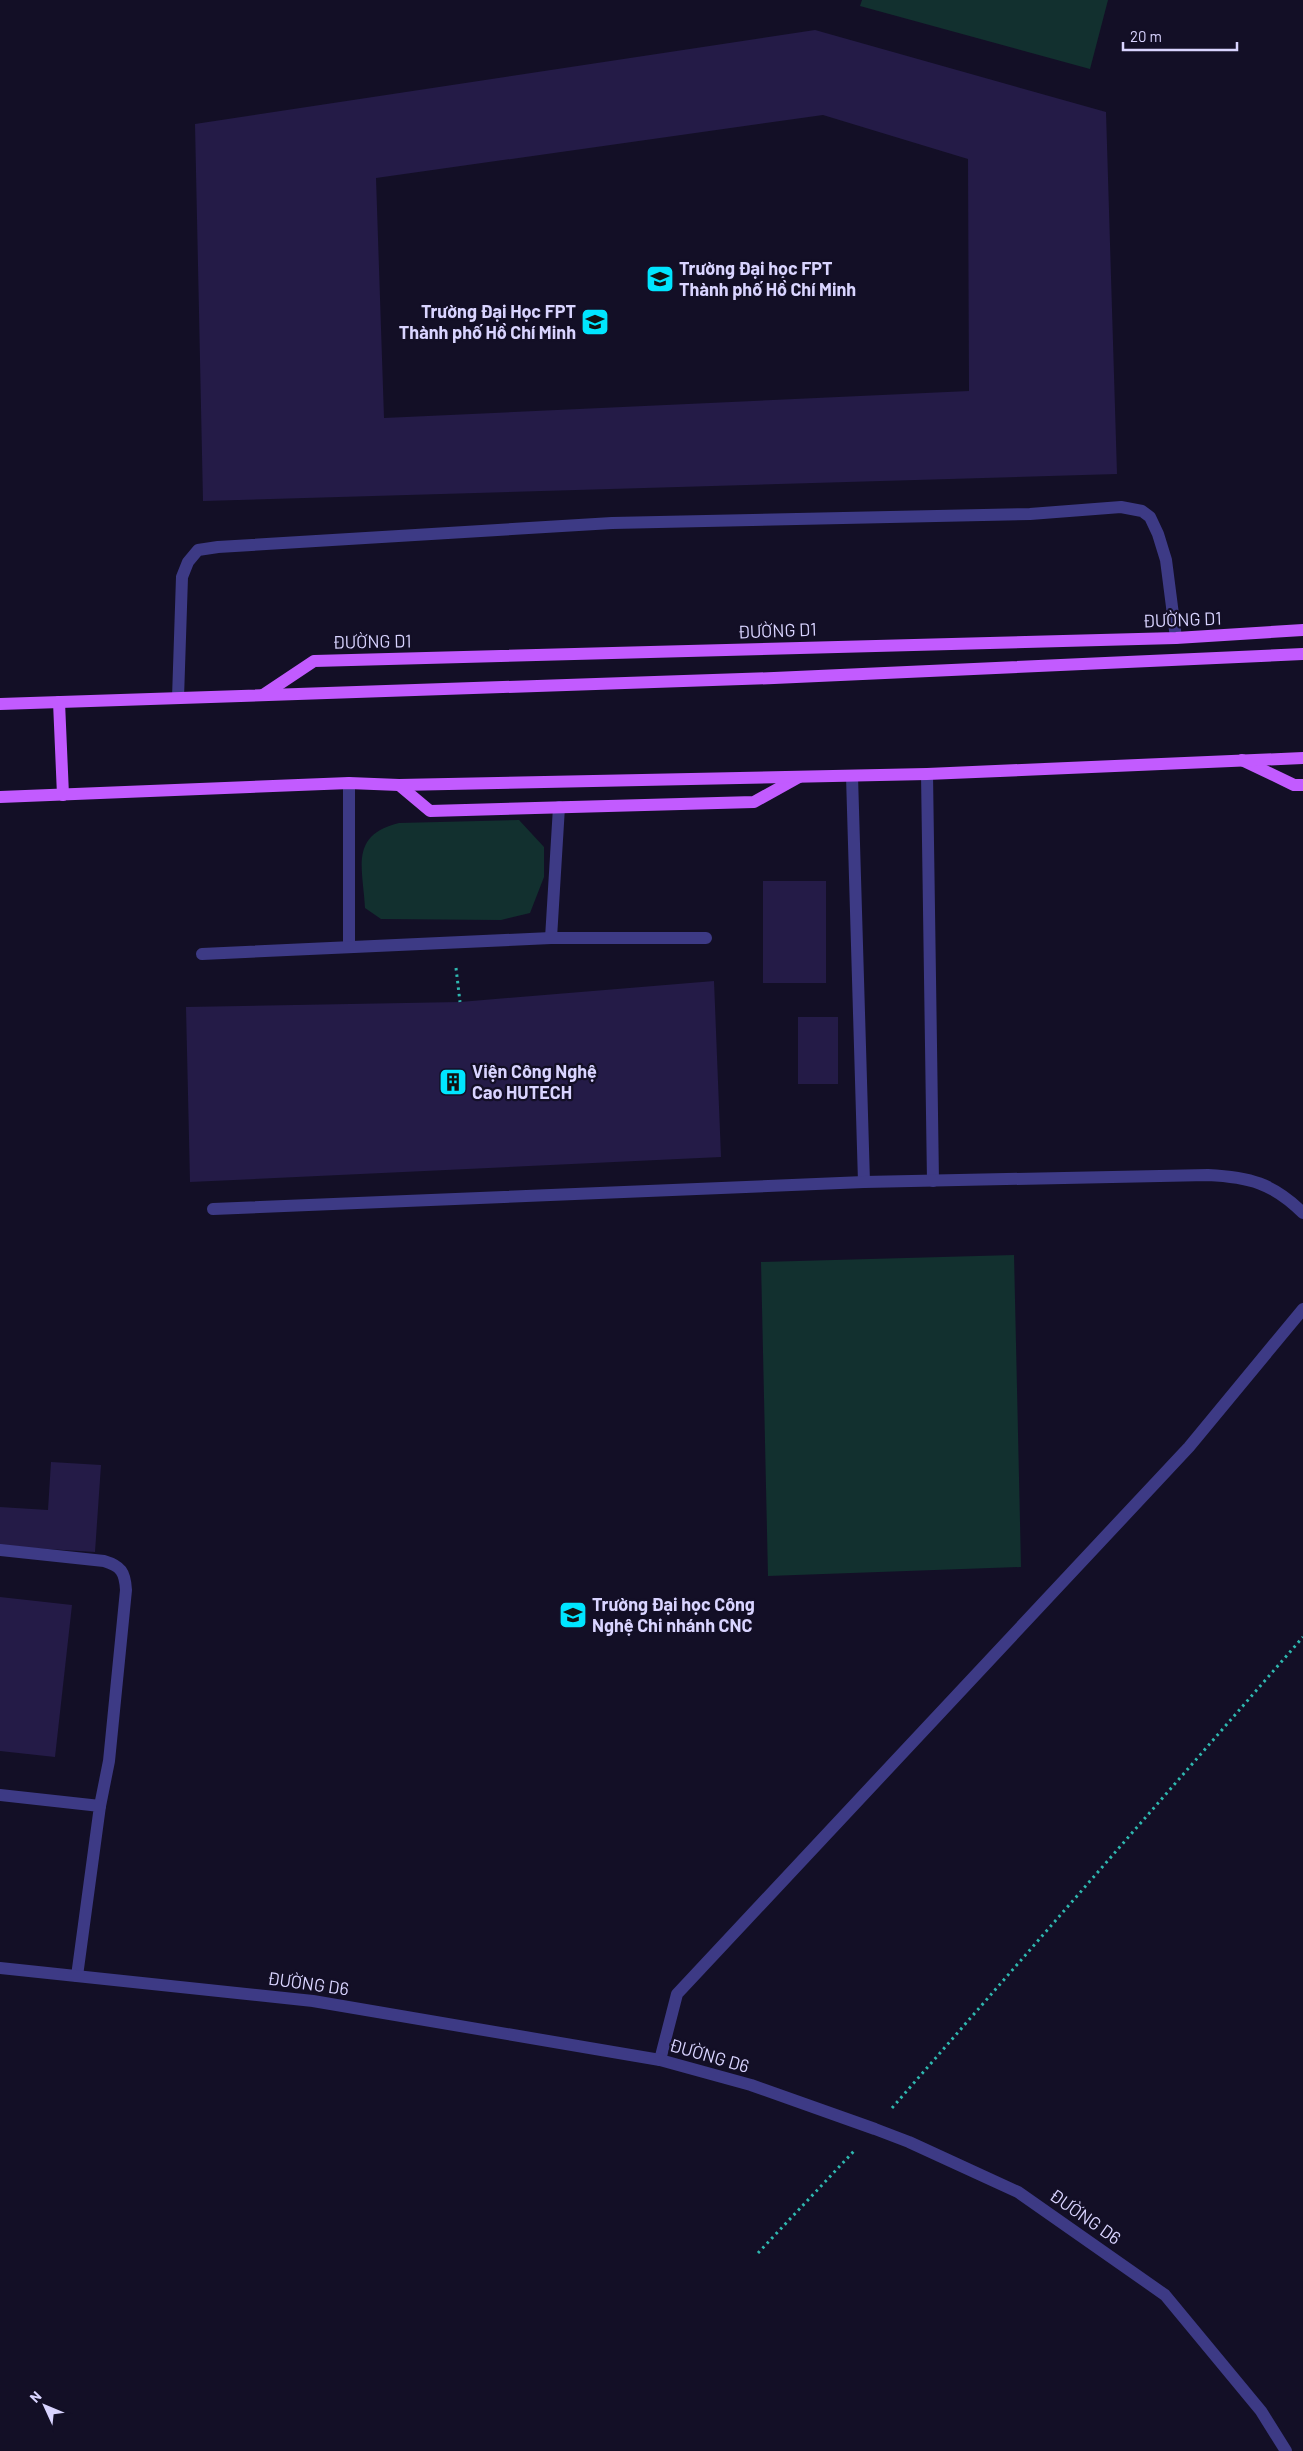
<svg xmlns="http://www.w3.org/2000/svg" width="1303" height="2451" font-family="Barlow,sans-serif">
<rect width="100%" height="100%" fill="#130f26"/>
<g fill="#12302f">
<polygon points="862,0 1108,0 1090,69 860,6"/>
<path d="M 519,820 L 544,847 L 544,877 L 530,913 L 501,920 L 381,919 L 365,908 C 363,868 349,835 399,823 Z"/>
<polygon points="1014,1255 1021,1567 768,1576 761,1262"/>
</g>
<g fill="#241b47" fill-rule="evenodd">
<path d="M 815,30 L 1106,112 L 1117,474 L 203,501 L 195,124 ZM 823,115 L 968,159 L 969,391 L 384,418 L 376,178 Z"/>
<rect x="763" y="881" width="63" height="102"/>
<polygon points="714,981 721,1157 190,1182 186,1007 460,1002"/>
<rect x="798" y="1017" width="40" height="67"/>
<polygon points="51,1462 101,1465 95,1552 0,1546 0,1507 48,1510"/>
<polygon points="0,1597 72,1605 55,1757 0,1751"/>
</g>
<g fill="none" stroke-linecap="round" stroke-linejoin="round">
<g stroke="#2fb8b0" stroke-width="3" stroke-dasharray="2.5 4" stroke-linecap="butt">
<polyline points="456,968 460,1002"/>
<polyline points="892,2108 1303,1637"/>
<polyline points="758,2253 855,2150"/>
</g>
<g stroke="#3d3a85" stroke-width="12">
<polyline points="178,698 182,577 188,562 198,550 218,547 612,523 1030,514 1121,507 1142,511 1150,517 1158,534 1166,560 1176,638"/>
<polyline points="927,774 933,1181"/>
<polyline points="852,776 864,1182"/>
<polyline points="551,938 559,807"/>
<polyline points="349,947 349,783"/>
<polyline points="202,954 551,938 706,938"/>
<path d="M 213,1209 L 864,1182 L 1208,1175 C 1249,1177 1273,1183 1303,1213"/>
<path d="M 0,1550 L 104,1561 C 121,1566 125,1572 126,1590 L 109,1761 L 100,1806"/>
<polyline points="0,1795 100,1806 77,1976"/>
<polyline points="660,2060 677,1994 1189,1447 1303,1309"/>
</g>
<polyline stroke="#3d3a85" stroke-width="12" points="0,1968 313,2001 660,2060 751,2085 875,2129 909,2142 1018,2192 1165,2295 1261,2411 1286,2451"/>
<g stroke="#c25bff" stroke-width="12">
<polyline points="263,695 314,661 1176,638 1303,630"/>
<polyline points="59,702 63,795"/>
<polyline points="0,704 774,678 1303,654"/>
<polyline points="1242,760 1294,785 1303,785"/>
<polyline points="399,785 430,811 754,802 799,777"/>
<polyline points="0,797 349,783 399,785 927,774 1303,758"/>
</g>
</g>
<defs>
<symbol id="university-square" viewBox="-11 -11 22 22"><rect x="-9" y="-9" width="18" height="18" rx="4" fill="#00e5ff" stroke="#130f26"/><path d="M0-5L7-2L0 1L-7-2ZM-4 1L0 2.5L4 1V4Q0 6-4 4Z" fill="#111"/></symbol>
<symbol id="building-square" viewBox="-11 -11 22 22"><rect x="-9" y="-9" width="18" height="18" rx="4" fill="#00e5ff" stroke="#130f26"/><path d="M-4-6H4V6H1V3H-1V6H-4ZM-2.5-4.3h1.7v1.8h-1.7ZM.8-4.3h1.7v1.8H.8ZM-2.5-1h1.7V.8h-1.7ZM.8-1h1.7V.8H.8Z" fill="#111"/></symbol>
</defs>
<g fill-rule="evenodd">
<use href="#university-square" x="644" y="263" width="32" height="32"/>
<use href="#university-square" x="579" y="306" width="32" height="32"/>
<use href="#building-square" x="437" y="1066" width="32" height="32"/>
<use href="#university-square" x="557" y="1599" width="32" height="32"/>
</g>
<g text-anchor="middle" stroke-width="4.5" stroke-linejoin="round" paint-order="stroke">
<g font-size="18" font-weight="bold" fill="#d9d4ff" stroke="#130f26" text-anchor="start">
<text x="679" y="275">Trường Đại học FPT<tspan x="679" dy="21">Thành phố Hồ Chí Minh</tspan></text>
<text x="576" y="318" text-anchor="end">Trường Đại Học FPT<tspan x="576" dy="21">Thành phố Hồ Chí Minh</tspan></text>
<text x="472" y="1078">Viện Công Nghệ<tspan x="472" dy="21">Cao HUTECH</tspan></text>
<text x="592" y="1611">Trường Đại học Công<tspan x="592" dy="21">Nghệ Chi nhánh CNC</tspan></text>
</g>
<g font-size="18" fill="#d9d4ff" stroke="#130f26">
<text transform="translate(1182 620) rotate(-2)" y="6">ĐƯỜNG D1</text>
<text transform="translate(777 631) rotate(-2)" y="6">ĐƯỜNG D1</text>
<text transform="translate(372 642) rotate(-1)" y="6">ĐƯỜNG D1</text>
<text transform="translate(308 1984) rotate(8)" y="6">ĐƯỜNG D6</text>
<text transform="translate(709 2056) rotate(16)" y="6">ĐƯỜNG D6</text>
<text transform="translate(1085 2217) rotate(35)" y="6">ĐƯỜNG D6</text>
</g>
</g>
<g transform="translate(45 2406) rotate(314)" stroke="#130f26" stroke-width="4" paint-order="stroke">
<path d="M0-4L9 19L0 12L-9 19Z" fill="#d9d4ff"/>
<text y="-8" font-size="14" font-weight="bold" text-anchor="middle" fill="#d9d4ff">N</text>
</g>
<path d="M1123 42v8h114v-8" fill="none" stroke="#d9d4ff" stroke-width="2.5"/>
<text x="1130" y="42" font-size="15" fill="#d9d4ff" stroke="#130f26" stroke-width="4" paint-order="stroke">20 m</text>
</svg>
